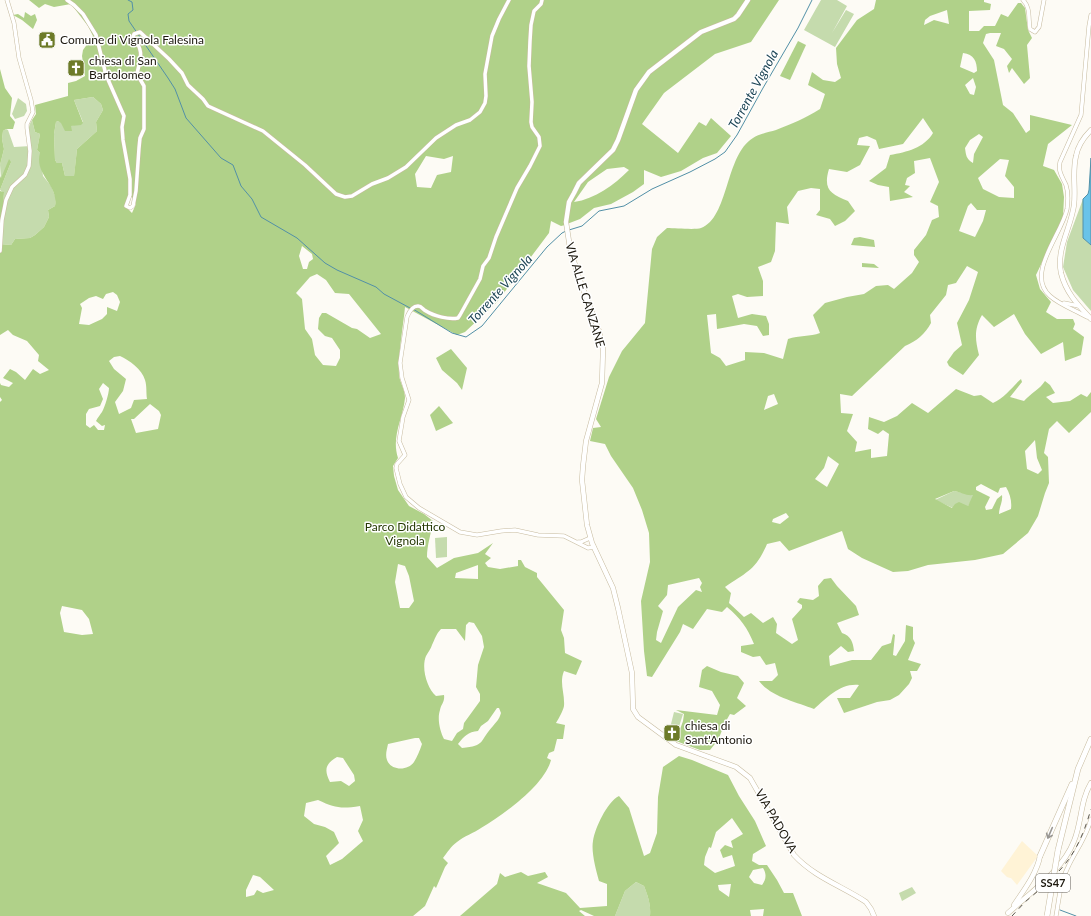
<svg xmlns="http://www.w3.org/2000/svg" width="1091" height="916" font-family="Lato,sans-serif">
<rect width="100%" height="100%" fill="#fdfbf5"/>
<polygon fill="#fff3d6" points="1022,841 1038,856 1017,885 1011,878 1010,878 1007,877 1001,871"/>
<g fill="#c5dbad">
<polygon points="821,0 837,0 847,6 832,33 846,10 854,14 835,47 804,30"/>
<polygon points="93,97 101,104 103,110 96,122 97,131 77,149 74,177 65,176 62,163 57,163 55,160 54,134 56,122 58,121 71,126 83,122 74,100"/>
<polygon points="18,98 26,104 27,111 24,116 15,119 12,114"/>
<path d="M 32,120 L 35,132 L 40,134 L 37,150 L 40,153 L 43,176 L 51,186 L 56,198 L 55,206 L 48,210 L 49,217 L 44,227 L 35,235 L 30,238 L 15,239 L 11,245 L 0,244 L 0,222 L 4,193 L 0,190 L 11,162 L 1,179 L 0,165 L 4,149 L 2,139 L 3,131 L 6,129 L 8,130 L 14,147 L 31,146 C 30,136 26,129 32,120 Z"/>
<polygon points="1083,199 1083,238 1091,245 1091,311 1073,290 1063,267 1067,242"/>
<polygon points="954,491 973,495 973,498 968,506 953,508 935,500"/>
<polygon points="447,537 447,557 436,558 435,538"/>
<polygon points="674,712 683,714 678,730 670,728"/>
<path d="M 636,882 L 644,886 C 648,896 651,905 650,916 L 615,916 L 625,891 Z"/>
<polygon points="912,887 916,893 902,901 899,893"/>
</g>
<g fill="#b0d189" fill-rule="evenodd">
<path d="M 29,0 L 747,0 L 733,18 L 711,26 L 641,80 L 612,149 L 573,192 L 565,225 L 561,226 L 551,221 L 549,233 L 497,302 L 465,332 L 457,335 L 405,307 C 403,329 398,353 399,375 C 400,383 405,389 405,398 C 403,419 391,436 398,458 L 393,466 L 394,476 L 398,490 L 409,506 L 424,514 L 433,521 C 431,534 427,545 427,557 L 437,568 L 454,558 L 478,553 L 493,543 L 485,554 L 491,558 L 485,563 L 488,567 L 500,569 L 518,566 L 518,560 L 521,560 L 525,567 L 537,573 L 537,577 L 564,610 L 561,630 L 564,638 L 565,653 L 582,661 L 576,675 L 564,671 C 559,683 565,693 564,706 C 563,711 559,718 556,723 L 565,725 L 563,739 L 557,739 L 554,751 L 549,753 L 547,758 L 551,760 C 544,786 504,814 481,828 C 474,833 464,836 457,842 C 451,846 447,853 443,858 L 448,863 L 445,867 L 436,888 L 434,886 L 425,906 L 413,916 L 0,916 L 0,402 L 2,400 L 0,397 L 0,383 L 1,385 L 9,387 L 13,383 L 3,378 L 10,369 L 16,372 L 25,380 L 33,369 L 40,374 L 49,370 L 38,361 L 39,355 L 27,341 L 13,335 L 8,330 L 0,335 L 0,244 L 11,245 L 15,239 L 30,238 L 35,235 L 44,227 L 49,217 L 48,210 L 55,206 C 59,185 34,175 40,153 L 37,150 L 40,134 L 35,132 L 32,120 L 36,114 L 35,105 L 68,96 L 68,83 L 76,81 L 85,76 L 82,56 L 83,50 L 93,36 L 88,26 L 71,4 L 54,7 L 45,4 L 39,8 ZM 93,97 L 101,104 L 103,110 L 96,122 L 97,131 L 77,149 L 74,176 L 65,176 L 62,163 L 57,163 L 55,160 L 54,134 L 56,122 L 58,121 L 61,123 L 65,131 L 72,131 L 71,126 L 81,125 L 83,123 L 74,100 ZM 426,156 L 444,159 L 453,156 L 451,172 L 437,175 L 431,188 L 417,187 L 415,174 ZM 128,197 L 132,197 L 136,204 L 132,213 L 126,207 ZM 302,246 L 312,254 L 313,259 L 309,262 L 307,269 L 303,269 L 299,256 ZM 317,274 L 326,280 L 335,293 L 349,294 L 381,334 L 370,338 L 357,329 L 352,328 L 326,313 L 322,313 L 319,318 L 318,329 L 325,336 L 332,338 L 340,350 L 340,358 L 336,366 L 323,365 L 315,355 L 312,339 L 305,329 L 302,299 L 296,293 L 310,277 ZM 113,292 L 117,295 L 120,302 L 117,311 L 107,307 L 107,314 L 102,319 L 89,325 L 79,324 L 82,308 L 80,304 L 89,298 L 96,296 L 103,299 L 106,294 ZM 120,356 C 129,360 142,369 145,380 C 147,386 146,393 147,399 L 134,400 L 131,408 L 119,414 L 115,402 L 123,391 L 126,379 L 114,369 L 109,361 L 114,357 ZM 103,383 L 109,388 C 109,393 105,407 102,412 C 100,415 98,417 96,421 L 102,426 L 105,425 L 104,430 L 98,430 L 94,425 L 90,428 L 86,425 L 86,414 L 89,409 L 100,406 L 103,399 L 99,389 ZM 150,404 L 159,411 L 161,415 L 158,429 L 136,433 L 131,419 L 134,419 ZM 398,564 L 405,566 L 409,576 L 414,601 L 409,608 L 400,608 L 395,582 ZM 478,565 L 478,579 L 455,578 L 456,573 ZM 62,606 L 82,610 L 89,619 L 93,634 L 82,635 L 64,632 L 60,613 ZM 469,622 L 474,623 L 482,636 L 484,647 L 478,665 L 476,687 L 480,694 L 480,701 L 464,723 L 463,729 L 457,733 L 452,741 L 444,739 C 440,731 437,719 440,710 C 441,704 445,702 444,695 L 436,696 C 427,688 421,668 426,656 C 428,652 431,649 432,645 C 435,639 436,634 441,629 L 456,629 L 465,641 L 466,625 ZM 497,708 L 499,708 L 501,713 C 499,720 497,721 493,726 C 479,741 486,746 462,748 L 458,744 C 464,736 468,732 478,731 L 481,726 L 488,721 ZM 415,738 L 419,738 L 422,744 C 420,750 417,757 414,762 C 408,771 391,771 387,760 C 385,755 387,749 388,744 ZM 337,757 L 343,758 L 354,775 L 355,781 L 349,786 L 341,781 L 330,782 C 324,770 325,764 337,757 ZM 318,800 C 335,808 341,809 360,806 L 363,820 L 358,831 L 363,841 L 342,859 L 330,865 L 326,856 L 339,843 L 334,832 L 325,827 L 314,824 L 304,816 L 306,803 ZM 253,875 L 260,877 L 274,890 L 263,893 L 257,890 L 254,895 L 246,897 L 246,890 Z"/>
<path d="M 749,0 L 779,0 L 751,42 L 715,54 L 664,93 L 642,124 L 678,153 L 699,122 L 706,126 L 711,118 L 731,136 L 717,153 L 703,158 L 681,171 L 661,177 L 644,170 L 644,184 L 633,192 L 611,204 L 594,208 L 580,219 L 567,224 L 569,203 L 580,184 L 613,150 L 637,90 L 649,73 L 701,33 L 734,20 ZM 624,167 L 629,170 C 614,185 595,199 574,202 L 588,182 L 607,169 Z"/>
<path d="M 876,0 L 984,0 L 984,2 L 991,4 L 990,10 L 969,11 L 969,31 L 979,31 L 984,26 L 995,26 L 1001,14 L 1008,17 L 1018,3 L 1021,3 L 1025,8 L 1028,30 L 1032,38 L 1027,45 L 1030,78 L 1024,84 L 1012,68 L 1009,73 L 1007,66 L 1012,59 L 1004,49 L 996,46 L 1001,33 L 990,33 L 986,34 L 983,43 L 994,60 L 1003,105 L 1013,113 L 1026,133 L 1030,130 L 1030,115 L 1072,125 L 1048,144 L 1043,166 L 1054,170 L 1062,184 L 1064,197 L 1063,218 L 1036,275 L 1040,289 L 1051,302 L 1046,312 L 1057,319 L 1073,319 L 1075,324 L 1073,329 L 1084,337 L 1081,355 L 1065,361 L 1063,342 L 1041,354 L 1025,334 L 1014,314 L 994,327 L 982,315 C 974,329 975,339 979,355 L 963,375 L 949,366 L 947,362 L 954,352 L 962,345 L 957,323 L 969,300 L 978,272 L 967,266 L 956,283 L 948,285 L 946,295 L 930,315 L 931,323 C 925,334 917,341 905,346 L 852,396 L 840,394 L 841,413 L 853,414 L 847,431 L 857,442 L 855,452 L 871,449 L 871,458 L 887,456 L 889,434 L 883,430 L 878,434 L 868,429 L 869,417 L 884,422 L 897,416 L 912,403 L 928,413 L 956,389 L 974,396 L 981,395 L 993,403 C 1005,398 1012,387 1021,379 L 1022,382 L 1010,397 L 1024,401 C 1031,393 1040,389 1045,381 L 1050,385 L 1055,393 L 1046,397 L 1053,403 L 1070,401 L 1081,394 L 1087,397 L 1091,392 L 1091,412 L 1069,433 L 1057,421 L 1049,429 L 1044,453 L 1048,457 L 1049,483 L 1045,493 L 1038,516 L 1028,533 L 1003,554 L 975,560 L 928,565 L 908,571 L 893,572 L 862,558 L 848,549 L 842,531 L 789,551 L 780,541 L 767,544 C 756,570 747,572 725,587 L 731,593 L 729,603 L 744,617 L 751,613 L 763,623 L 773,617 L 777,624 L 776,633 L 792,644 L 798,640 L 792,619 L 802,608 L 802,605 L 797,602 L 800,598 L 813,600 L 819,596 L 818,586 L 824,579 L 831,578 L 837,586 L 856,606 L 859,615 L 837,623 L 842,633 C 851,636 853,642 854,651 L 848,652 L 841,646 L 829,656 L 830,666 L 852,660 L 871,660 L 882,646 L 891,643 L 893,634 L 895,635 L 893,655 L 896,656 L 905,641 L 906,625 L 913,627 L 913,639 L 915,643 L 908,660 L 921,664 L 917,671 L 910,671 L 912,678 L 909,684 L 899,695 L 890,700 L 877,702 L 844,713 L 837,698 L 850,698 L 859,685 C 840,683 827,698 814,709 C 797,702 771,697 759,681 L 772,681 L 778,675 L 775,663 L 766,665 L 760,656 L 753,657 L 741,652 L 741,646 L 754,644 C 747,627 741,619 727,607 L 722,612 L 707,609 L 693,629 L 683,624 L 680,632 L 652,677 L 647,676 L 644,651 L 641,601 L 650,562 L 649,533 L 642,510 L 633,488 L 611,456 L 605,444 L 590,441 L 593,428 L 601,427 L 596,419 L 609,377 L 622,351 L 645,323 L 652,249 L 657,237 L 667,228 C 675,228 695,230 701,228 C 729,218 725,155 753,138 C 759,134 769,132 776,130 C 793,123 804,119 820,109 L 825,94 L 808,85 L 812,72 L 823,80 L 835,82 L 841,78 L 837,64 L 836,48 L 857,20 L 874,9 ZM 947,10 L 949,24 L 934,20 L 924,25 L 925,20 L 930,16 ZM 963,53 C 974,54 977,62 977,71 L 974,73 L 960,67 ZM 973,78 L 976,87 L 974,95 L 970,94 L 965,85 ZM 923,118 L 933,133 C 924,148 907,152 890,155 L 886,168 L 869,181 L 878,185 L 889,187 L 890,201 L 913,197 L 904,192 L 910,186 L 905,185 L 907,178 L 915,173 L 914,161 L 930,158 L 939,182 L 930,202 L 938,206 L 939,217 L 932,220 L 926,235 L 914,250 L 914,255 L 919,262 L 912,273 L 894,289 L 888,285 L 876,286 L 864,294 L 847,297 L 825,303 L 813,315 L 820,333 C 810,337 799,335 788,339 L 783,359 L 764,353 L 745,352 L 745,360 L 726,366 L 720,358 L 711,353 L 707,315 L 716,314 L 717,329 L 744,324 L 757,326 L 763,336 L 769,335 L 769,324 L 766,316 L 752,314 L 738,318 L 732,296 L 738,294 L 747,297 L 763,296 L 763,281 L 758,267 L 771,262 L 775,251 L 776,222 L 789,224 L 787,207 L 798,191 L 811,188 L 820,189 L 820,210 L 816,215 L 830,219 L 835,226 L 845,221 L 855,211 L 848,201 C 830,194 823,189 829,169 L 847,172 L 860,165 L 870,146 L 857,145 L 859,138 L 867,136 L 876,140 L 879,149 L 903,144 ZM 979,134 L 983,137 L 974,154 L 973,163 C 966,159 966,155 965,148 L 970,140 ZM 1000,159 L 1009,160 L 1005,176 L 1014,187 L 1014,198 L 999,197 L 983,189 L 978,178 ZM 971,203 L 977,210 L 986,210 L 983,221 L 975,237 L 959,231 L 968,206 ZM 774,394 L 778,404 L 764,410 L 768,396 ZM 1035,440 L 1037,458 L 1042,470 L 1038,474 L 1027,469 L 1025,451 ZM 828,456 L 839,464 L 827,487 L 815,479 L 824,468 ZM 981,484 L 998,493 L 1000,488 L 1006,487 C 1010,494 1012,501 1011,509 L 999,514 C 999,507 1003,502 1002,495 L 997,499 L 992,509 L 986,510 L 985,507 L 990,497 L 976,490 L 976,487 ZM 954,491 C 961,492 966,496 973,495 L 968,506 L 959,502 L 955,504 L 952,508 L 935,499 ZM 786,513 L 789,517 L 780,524 L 772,522 L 773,519 ZM 699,578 L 702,583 L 700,587 L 702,592 L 696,590 L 678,607 L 661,643 L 656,640 L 657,632 L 663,611 L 658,606 L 667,595 L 668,585 Z"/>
<polygon points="25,12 31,16 35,14 37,20 33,29 22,20 13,15 18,14 24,18"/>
<polygon points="798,41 806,45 790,80 780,76"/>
<polygon points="0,69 5,88 12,98 10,116 15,122 13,129 6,129 3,131 2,139 4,149 0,165"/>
<polygon points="9,159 11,162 0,190 0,176 1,178"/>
<polygon points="0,191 4,192 3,206 0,222"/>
<polygon points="860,237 874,240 875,247 851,245 854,238"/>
<polygon points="862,263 874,264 879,268 862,267"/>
<polygon points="451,349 467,368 462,390 457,383 442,370 436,358"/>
<polygon points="439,406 453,423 436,431 430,415"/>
<polygon points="707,666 721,672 738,676 744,683 737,698 746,706 734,715 730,714 726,721 718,740 710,750 700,750 676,741 683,721 684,714 676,710 717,715 720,705 712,691 699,687 702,670"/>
<path d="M 679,756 L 692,760 L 728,775 L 739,796 L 755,821 L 766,846 L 753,854 L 752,861 L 759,865 L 767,865 L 777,880 L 784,893 L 793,893 L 802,916 L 763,916 L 764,909 L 750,910 L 751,916 L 650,916 C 651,905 648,896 644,886 L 636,882 L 625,891 L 615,916 L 594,916 L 581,910 L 579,911 L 585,916 L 460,916 L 497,884 L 500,873 L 505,877 L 521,872 L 528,876 L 545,872 L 548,877 L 537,883 L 566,893 L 580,908 L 607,906 L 607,884 L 599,881 C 596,870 591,852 593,841 C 595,828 607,802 619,796 L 629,808 L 644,856 L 650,853 L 657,833 L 658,797 L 663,767 ZM 732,818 L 743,834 L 731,841 L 733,848 L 725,845 L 720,850 L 723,858 L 732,855 L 735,866 L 715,873 L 704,865 L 705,857 L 709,847 L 711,848 L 716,832 ZM 763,868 C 767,874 766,880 762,885 L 754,883 L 749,877 L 753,870 ZM 731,884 L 729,897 L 719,890 L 718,885 Z"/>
</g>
<polygon fill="#69c3e9" stroke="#5290a7" points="1091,158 1091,245 1083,238 1083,199 1088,194 1089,190"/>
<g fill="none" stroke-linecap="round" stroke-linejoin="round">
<g stroke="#5290a7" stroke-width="1">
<polyline points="128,0 132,2 133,10 128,14 129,21 168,78 175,89 186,118 221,158 233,165 241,186 252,199 261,217 297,238 325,263 337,270 376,287 384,294 410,308"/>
<polyline points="569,230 582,226 599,211 624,206 652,189 690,172 715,159 725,152 737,135 763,88 798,28 812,0"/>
<polyline points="413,309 452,333 466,337 482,326 547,247 562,233 566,231"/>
<polyline points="1060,910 1076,916"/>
</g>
<defs>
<g id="minor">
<path d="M 67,0 L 74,5 L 83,14 L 96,35 L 106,75 L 124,116 L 122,127 L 123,140 L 130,179 L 130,195 L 126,206 L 130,208 L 133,206 L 136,191 L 139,148 L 140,138 L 144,129 L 144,86 L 137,74 C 140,58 145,52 133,37 L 134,34 L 140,32 L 169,59 L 182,73 L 188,85 L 203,99 L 208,106 L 263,131 L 305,165 L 336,194 L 345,197 L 352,196 L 372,184 L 388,178 L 406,167 L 436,138 L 456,125 L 470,120 L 480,112 L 485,103 L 486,96 L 485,74 L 492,36 L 499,19 L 509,0"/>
<path d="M 542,0 L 541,4 L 534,11 L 531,25 L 530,41 L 529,66 L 532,102 L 531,122 L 532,127 L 539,137 L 540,146 L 530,166 L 517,188 L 496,237 L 489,258 L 483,266 L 480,279 L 460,315 L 458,318 C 449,320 434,316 426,311 C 423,310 422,306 418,306 C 412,306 409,312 407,317 L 400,363 L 402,378 L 409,400 L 403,417 L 399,441 L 405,455 L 397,464 L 396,468 L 400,484 L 406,497 L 419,508 L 460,532 L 477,535 L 501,531 L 515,530 L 538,535 L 564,536 L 588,548 L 594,547"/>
<path d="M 1023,0 C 1031,8 1028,19 1030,29 L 1035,32 L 1039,27 L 1044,0"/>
<polyline points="0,251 2,220 6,200 12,187 25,175 29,166 30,151 27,128 27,124 33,112 31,100 19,58 14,23 7,0"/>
<polyline points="1064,303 1079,306"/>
<path d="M 1087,317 C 1075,310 1060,305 1050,296 C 1025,274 1062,234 1067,209 C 1068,202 1068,191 1066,185 C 1062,176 1058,172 1060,162 L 1081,115 L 1089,26 L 1091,15"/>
<polyline points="578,542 581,542 590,538"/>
<path d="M 1056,916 C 1059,900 1060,882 1068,867 C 1076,850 1086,838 1091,819"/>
</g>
<g id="major">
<path d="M 748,0 L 738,15 L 734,19 L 701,32 L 649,72 L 636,90 L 618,140 L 613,150 L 579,183 L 574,193 L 569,202 L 566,222 L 570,248 L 579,278 L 599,331 L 603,349 L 602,383 L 586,441 L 583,466 L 582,480 L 587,525 L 592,543 L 613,588 L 618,608 L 632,673 L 633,709 L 638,717 L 676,745 L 736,767 L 750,778 L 794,855 C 814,877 842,886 866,902 L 871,909 L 874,916"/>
<path d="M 1091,130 C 1084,137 1078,145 1076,156 C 1072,172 1076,189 1074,205 C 1071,228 1056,249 1061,273 C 1066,293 1078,305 1091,319"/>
<path d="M 1014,905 C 1024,890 1037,873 1040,856"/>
<path d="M 1008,913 C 1030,893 1063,870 1074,841 C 1082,822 1080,801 1091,783"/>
</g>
<g id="highway">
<polyline points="1058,850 1078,769 1091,739"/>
<polyline points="1040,856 1072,784"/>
</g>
</defs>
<use href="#minor" stroke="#c7bb9f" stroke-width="4.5"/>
<use href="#major" stroke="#c7bb9f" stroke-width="5.5"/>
<use href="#highway" stroke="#c7bb9f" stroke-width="6"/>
<use href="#minor" stroke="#fff" stroke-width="3.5"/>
<use href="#major" stroke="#fff" stroke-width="4.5"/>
<use href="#highway" stroke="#fff" stroke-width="5"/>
<g stroke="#57534b" stroke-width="1" stroke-dasharray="5 5" stroke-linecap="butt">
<path d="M 1059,871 C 1076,853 1084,833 1091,809"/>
<polyline points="1012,916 1025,902 1051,880"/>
</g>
<defs>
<polyline id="highway-bridge" points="1047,916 1058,850"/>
</defs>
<use href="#highway-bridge" stroke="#c7bb9f" stroke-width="6" stroke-linecap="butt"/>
<use href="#highway-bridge" stroke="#fff" stroke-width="5"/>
</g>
<defs><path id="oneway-shaft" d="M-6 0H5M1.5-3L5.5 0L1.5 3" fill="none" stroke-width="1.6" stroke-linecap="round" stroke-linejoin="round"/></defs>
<use stroke="#999793" href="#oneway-shaft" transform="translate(1050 833) rotate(113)"/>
<defs>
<symbol id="civic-square" viewBox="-11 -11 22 22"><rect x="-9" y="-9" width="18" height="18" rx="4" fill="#6d7b29" stroke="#fff"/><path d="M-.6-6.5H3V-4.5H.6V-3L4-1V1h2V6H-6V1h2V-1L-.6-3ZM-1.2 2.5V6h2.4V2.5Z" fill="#fff"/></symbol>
<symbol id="church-square" viewBox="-11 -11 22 22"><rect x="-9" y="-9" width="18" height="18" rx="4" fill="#6d7b29" stroke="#fff"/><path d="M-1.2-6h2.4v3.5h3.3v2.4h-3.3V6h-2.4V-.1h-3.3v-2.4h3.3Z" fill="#fff"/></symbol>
</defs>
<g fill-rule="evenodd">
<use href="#civic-square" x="37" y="30" width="20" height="20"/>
<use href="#church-square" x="66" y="58" width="20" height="20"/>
<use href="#church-square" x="662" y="723" width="20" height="20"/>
</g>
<g text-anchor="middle" stroke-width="3" stroke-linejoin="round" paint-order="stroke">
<rect fill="#fff" stroke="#605d56" stroke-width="1" x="1036" y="874" width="34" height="18" rx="3"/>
<g font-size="11" font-weight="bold" fill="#1c180e">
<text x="1053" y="887">SS47</text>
</g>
<g font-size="12" fill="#1c180e" stroke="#fff" text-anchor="start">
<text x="60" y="44">Comune di Vignola Falesina</text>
<text x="89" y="65">chiesa di San<tspan x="89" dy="14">Bartolomeo</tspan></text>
<text x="685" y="730">chiesa di<tspan x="685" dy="14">Sant'Antonio</tspan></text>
</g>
<g font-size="12" fill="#1c180e" stroke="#fff">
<text transform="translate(585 295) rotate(73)" y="4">VIA ALLE CANZANE</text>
<text transform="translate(776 821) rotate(60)" y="4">VIA PADOVA</text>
</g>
<g font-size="12" fill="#253904" stroke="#fff">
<text x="405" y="531">Parco Didattico<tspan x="405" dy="14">Vignola</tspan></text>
</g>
<g font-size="13" font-style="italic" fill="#1e4656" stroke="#fff">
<text transform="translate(753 89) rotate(-61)" y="5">Torrente Vignola</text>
<text transform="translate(500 289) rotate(-48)" y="5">Torrente Vignola</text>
</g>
</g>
</svg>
